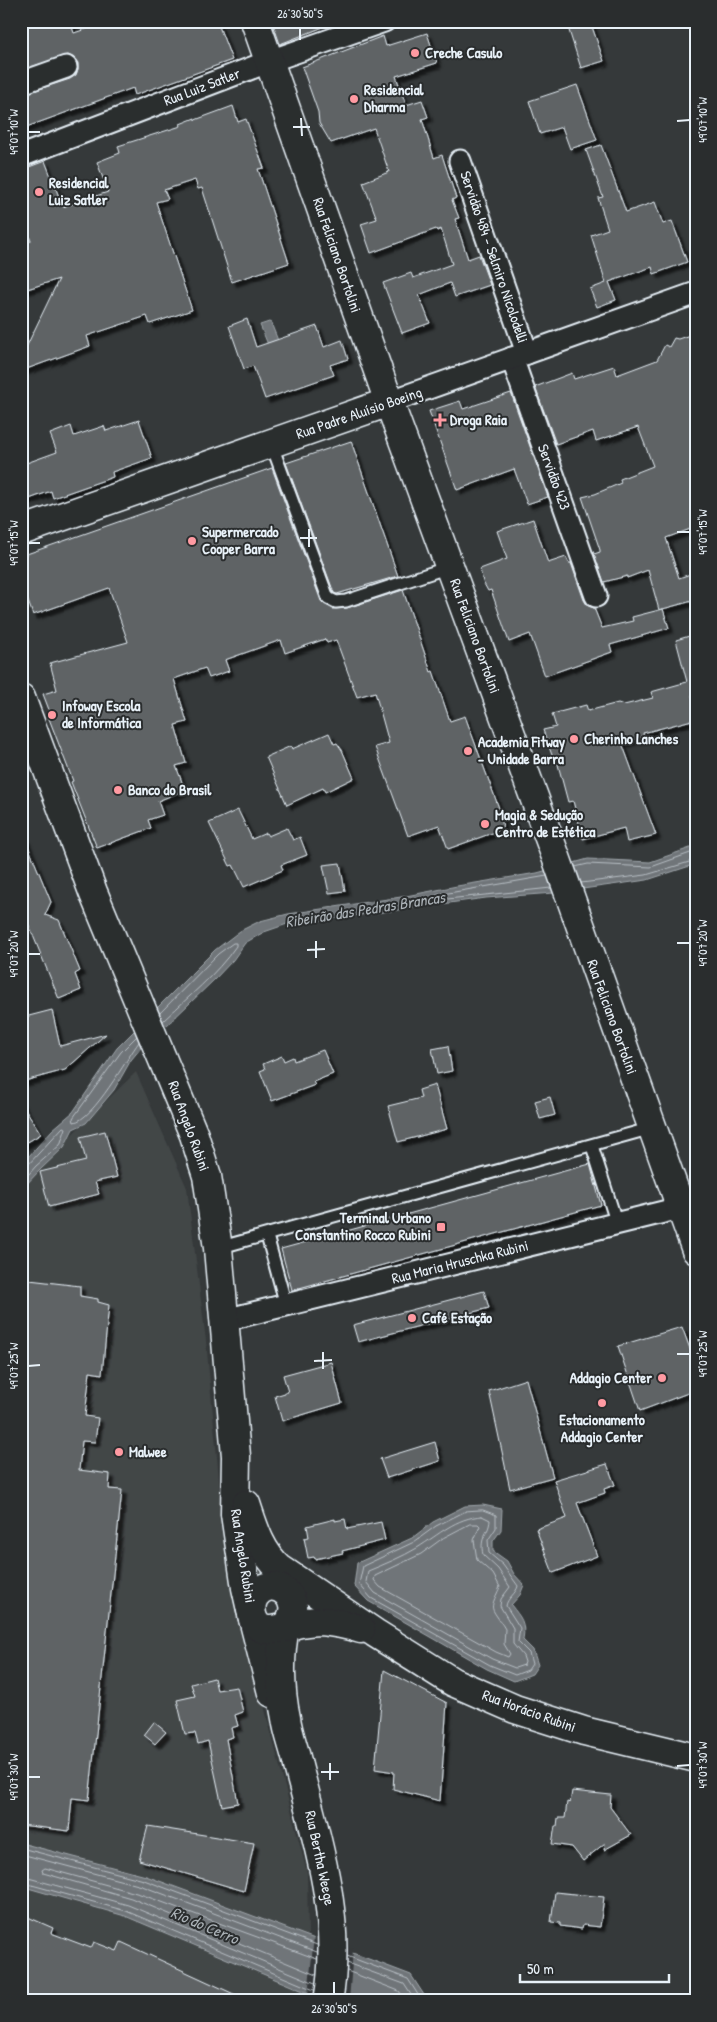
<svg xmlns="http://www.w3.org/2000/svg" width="717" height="2022" font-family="'Patrick Hand',sans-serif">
<defs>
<filter id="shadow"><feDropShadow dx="4.5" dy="4.5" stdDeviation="1" flood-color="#0009"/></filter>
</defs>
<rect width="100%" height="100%" fill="#35393a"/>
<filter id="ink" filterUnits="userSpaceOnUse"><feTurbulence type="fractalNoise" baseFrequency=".02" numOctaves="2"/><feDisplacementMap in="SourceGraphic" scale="10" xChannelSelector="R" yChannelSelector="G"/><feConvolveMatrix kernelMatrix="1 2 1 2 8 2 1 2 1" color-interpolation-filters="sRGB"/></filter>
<g filter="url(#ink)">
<polygon fill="#424647" points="136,1072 187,1188 206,1341 227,1563 307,1872 309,1993 307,2001 21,2001 21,1184"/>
<g fill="#707579" stroke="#a0a7ac">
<polygon points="269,322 271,323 279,343 269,347 260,325"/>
<polygon points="696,846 696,864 647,880 554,893 486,898 317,921 296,921 264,932 245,943 233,960 215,979 165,1027 145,1043 131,1060 114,1090 86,1123 73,1129 64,1147 40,1170 21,1190 21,1165 52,1130 73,1112 117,1048 215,950 240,931 260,921 288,914 401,897 457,886 537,873 588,859 650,862"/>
<path d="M 483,1505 L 502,1509 L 501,1530 L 493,1541 L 493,1551 L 507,1561 L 514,1574 L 524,1585 L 520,1595 L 511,1605 C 521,1618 526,1622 523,1640 L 533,1650 L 538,1665 L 532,1674 L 514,1681 L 487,1669 L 368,1601 L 354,1586 L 357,1563 L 412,1538 L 433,1522 L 465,1506 Z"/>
<polygon points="21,1843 146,1876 382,1964 411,1975 428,2001 327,2001 125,1916 21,1886"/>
</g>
<polygon fill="#35393a" points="314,1936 353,1950 349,2001 321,2001 308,1995"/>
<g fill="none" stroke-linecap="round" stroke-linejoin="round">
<g stroke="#b8bfc5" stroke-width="1">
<polyline points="575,867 588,864 651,867 696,851"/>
<polyline points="547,876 437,895 435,898 438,900 551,888"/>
<polyline points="581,883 646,875 696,860"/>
<path d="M 160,1013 L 218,954 L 233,943 L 236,943 L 236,946 C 216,975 188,997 163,1021"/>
<path d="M 137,1036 L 121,1052 L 73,1118 L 74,1122 C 93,1120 127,1058 139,1042"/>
<polyline points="21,1168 27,1166 63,1127 66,1128 60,1145 36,1166 21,1183"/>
<path d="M 483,1510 L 496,1515 L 496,1528 L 488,1540 L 489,1553 L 503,1565 L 518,1586 C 516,1594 507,1598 506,1606 L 520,1628 L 518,1642 L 529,1653 L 532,1664 L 528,1670 L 515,1675 L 490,1665 L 371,1598 L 359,1584 L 363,1566 L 414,1542 L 436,1526 L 466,1511 Z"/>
<path d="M 482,1516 L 490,1520 C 489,1535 479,1535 483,1555 L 498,1569 L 510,1587 L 501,1599 L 500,1606 L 513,1628 L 513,1644 L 523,1656 L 525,1662 L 524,1665 L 515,1668 L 492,1659 L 375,1593 L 366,1582 L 368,1571 C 385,1564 402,1557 417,1548 C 440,1534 455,1518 482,1516 Z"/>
<path d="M 470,1524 L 478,1524 L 480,1526 L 474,1540 L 477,1560 L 493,1574 L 500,1587 C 488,1613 491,1605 505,1629 L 504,1644 L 510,1654 L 508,1657 L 496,1652 L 380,1587 L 374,1580 L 375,1576 L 421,1554 L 443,1538 Z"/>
<polyline points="21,1848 144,1880 317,1945"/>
<polyline points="21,1854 142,1886 317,1952"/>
<polyline points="21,1876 128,1905 315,1983"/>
<polyline points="21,1882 126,1911 314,1990"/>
<polyline points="347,1956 408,1979 422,2001"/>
<polyline points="347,1963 404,1984 415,2001"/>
<polyline points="347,1971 399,1991 406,2001"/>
<polyline points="316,1975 131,1898 43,1873 42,1870 45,1868 140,1894 317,1959"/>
</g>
</g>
<g fill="#5f6365" stroke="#e8f1f8" filter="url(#shadow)">
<polygon points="21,21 70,21 74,33 104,23 105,25 117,21 217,21 232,60 135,95 133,88 21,129 21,95 70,79 76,75 78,69 78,63 74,58 68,55 21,70"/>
<polygon points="272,21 336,21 336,22 280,44"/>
<polygon points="566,21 590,21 604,61 581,68"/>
<polygon points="427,33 437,63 396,76 406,105 422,100 428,117 422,119 434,158 442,155 456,198 452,200 459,218 455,219 468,259 479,255 490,285 455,297 450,283 419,295 430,323 402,333 383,283 411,273 413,278 452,264 441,229 437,231 436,229 371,253 361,224 377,219 363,182 389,172 374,128 331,143 319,123 318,112 302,67 383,36 386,46"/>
<polygon points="577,85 597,140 570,149 562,127 540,134 529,101"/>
<polygon points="233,106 238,122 246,119 264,168 258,169 289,263 232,282 202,188 198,189 195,180 164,190 168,199 156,202 192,310 150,324 147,316 87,336 90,346 21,371 21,358 59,279 21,291 21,244 31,241 21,215 21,170 45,161 63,207 108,192 97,162 120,153 118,146 181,126 180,124 195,118 195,120"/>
<polygon points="601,145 626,212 655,202 663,224 672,221 687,262 654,274 652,267 609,282 616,300 597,307 590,289 606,283 591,235 608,229 598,198 603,197 586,150"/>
<polygon points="247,319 256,347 317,326 324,347 342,340 348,359 330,365 334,375 265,399 253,366 244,369 229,326"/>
<polygon points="696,333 696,527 666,538 679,578 696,572 696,600 659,610 648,570 627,578 627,576 604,582 594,554 600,552 600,550 582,497 595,494 621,483 620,479 653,466 638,427 596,441 593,431 556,444 535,387 572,373 574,379 614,366 617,375 657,360 665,345 669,347 674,338 678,339"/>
<polygon points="511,393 548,497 527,504 514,469 457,490 429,411 460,401 463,409"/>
<polygon points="139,420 152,458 112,472 113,477 53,498 51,491 21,502 21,465 57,452 50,434 71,426 74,436 104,426 106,431"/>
<polygon points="351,441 398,576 337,594 334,593 286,463"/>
<polygon points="272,468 321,601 324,604 333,609 347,608 403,590 431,672 433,671 450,721 465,716 503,819 501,820 503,826 498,829 498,831 448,849 439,825 408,836 375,747 389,743 375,692 357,697 336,640 327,643 325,639 285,653 281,640 225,660 229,671 209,678 205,668 174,679 187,722 175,725 186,763 176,766 185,790 158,801 163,815 148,820 151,828 97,848 71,782 73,781 48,716 51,715 43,694 57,690 50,663 128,642 109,588 33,615 21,582 21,556"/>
<polygon points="533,519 548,563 566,557 569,563 571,563 584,600 588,606 594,608 602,628 633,621 632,617 663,609 669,628 610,645 612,652 545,676 530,634 509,642 491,590 488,591 483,582 480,569 507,559 497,531"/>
<polygon points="696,634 696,694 692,695 696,719 643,733 644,737 622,743 656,835 627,842 624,828 583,839 573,801 568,802 556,757 553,758 543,730 556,727 552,714 586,705 588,711 618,703 624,705 653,698 651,692 687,682 676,640"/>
<polygon points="329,733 334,744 337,743 342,750 354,778 325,792 323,788 287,805 266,757 291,746 292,749"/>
<polygon points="238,810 252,839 266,833 268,836 287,828 293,840 300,837 307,855 281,865 283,870 244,887 233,865 230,866 209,823"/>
<polygon points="21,829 51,902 45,915 59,920 80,971 75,974 81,990 59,999 21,906"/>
<polygon points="340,863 345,891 329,893 323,865"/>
<polygon points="52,1010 60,1046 106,1034 65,1070 21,1082 21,1018"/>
<polygon points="448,1046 452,1071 437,1074 432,1049"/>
<polygon points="323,1050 333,1074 313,1082 315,1085 272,1101 260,1071 265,1069 263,1064 282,1056 284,1061 293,1057 294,1061"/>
<polygon points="435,1085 447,1129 398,1142 388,1106 421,1098 419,1090"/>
<polygon points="550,1097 555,1115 540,1119 535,1101"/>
<polygon points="21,1102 41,1134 21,1146"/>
<polygon points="105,1131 117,1177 95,1182 99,1194 49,1207 40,1172 86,1161 80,1137"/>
<polygon points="590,1164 601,1205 292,1290 281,1249"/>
<polygon points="21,1279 80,1286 80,1296 98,1299 98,1302 109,1305 102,1374 90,1372 85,1416 98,1418 95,1442 82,1441 79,1470 110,1474 109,1489 122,1490 89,1800 72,1798 69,1831 21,1825"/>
<polygon points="484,1291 489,1308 358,1342 353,1325"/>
<polygon points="682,1327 696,1365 696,1390 640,1411 618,1346"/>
<polygon points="331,1362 342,1403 282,1421 275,1396 288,1392 283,1375"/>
<polygon points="526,1379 553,1477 510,1489 489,1391"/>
<polygon points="435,1442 440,1461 387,1478 380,1459"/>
<polygon points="607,1464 615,1485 604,1489 605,1493 577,1503 597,1556 553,1573 536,1529 567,1518 554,1480"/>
<polygon points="335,1519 335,1521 345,1519 347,1529 381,1522 385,1540 342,1551 343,1553 315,1559 314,1557 308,1558 304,1538 309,1537 307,1526"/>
<polygon points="384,1670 447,1703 440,1801 393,1789 394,1772 375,1769"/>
<polygon points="214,1678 217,1690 237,1687 243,1712 235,1715 238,1726 231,1728 233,1737 226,1739 238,1803 222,1806 208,1741 198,1744 195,1733 185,1734 177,1700 195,1696 191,1684"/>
<polygon points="154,1722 166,1732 155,1744 144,1735"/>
<polygon points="572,1791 611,1795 610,1807 631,1835 604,1850 605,1843 583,1861 572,1847 552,1844 555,1826 557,1826 558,1818 565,1818 567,1802 570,1803"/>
<polygon points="148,1826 254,1843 244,1891 139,1860"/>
<polygon points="555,1892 604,1897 600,1927 583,1925 582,1929 560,1926 560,1923 551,1922"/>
<polygon points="21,1914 53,1928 51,1933 91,1948 94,1942 117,1951 121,1942 249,2001 21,2001"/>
</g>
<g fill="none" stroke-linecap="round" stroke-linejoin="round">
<defs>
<g id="service">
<polyline points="271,443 328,598 336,602 346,601 449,567"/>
<polyline points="592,1146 617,1224"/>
<polyline points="267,1236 286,1305"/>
<polyline points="218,1248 652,1128"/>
</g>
<g id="minor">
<polyline points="21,83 66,67"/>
<polyline points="21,156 270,61 384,21"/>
<polyline points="460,161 527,353"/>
<polyline points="512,358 596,596"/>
<polyline points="389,402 696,293"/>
<polyline points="225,1320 696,1204"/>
</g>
<polyline id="tertiary" points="21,531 389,402"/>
<g id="secondary">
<polyline points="253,1619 272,1693"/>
<path d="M 285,1628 C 279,1656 280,1690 286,1718 C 288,1734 295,1750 298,1766 C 318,1843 343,1921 328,2001"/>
</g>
<g id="primary">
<polyline points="255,21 389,402 556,857 696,1250"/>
<polyline points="21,698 93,892 194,1135 207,1176 218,1248 236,1456 235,1514 246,1588 251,1610"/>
<path d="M 246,1504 C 254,1528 260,1550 279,1568 L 375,1633 L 453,1682 L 515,1709 L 584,1731 L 696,1758"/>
<path d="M 285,1628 C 310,1600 272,1571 255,1596 C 251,1602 251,1608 252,1615 C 259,1641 285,1626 301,1623 C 307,1622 314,1621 320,1621 C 334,1622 348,1625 361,1629"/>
</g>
</defs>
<use href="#service" stroke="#e8f1f8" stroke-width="15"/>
<use href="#minor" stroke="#e8f1f8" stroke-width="25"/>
<use href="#tertiary" stroke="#e8f1f8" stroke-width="31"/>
<use href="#secondary" stroke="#e8f1f8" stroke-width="31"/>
<use href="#primary" stroke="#e8f1f8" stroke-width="31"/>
<use href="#service" stroke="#2a2d2e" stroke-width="11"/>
<use href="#minor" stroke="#2a2d2e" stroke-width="21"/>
<use href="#tertiary" stroke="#2a2d2e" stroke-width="28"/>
<use href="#secondary" stroke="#2a2d2e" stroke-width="28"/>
<use href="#primary" stroke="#2a2d2e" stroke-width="28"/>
</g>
</g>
<path fill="none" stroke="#e8f1f8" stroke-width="2" d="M 300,28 L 300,40M 301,118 L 302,136M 677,121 L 690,120M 293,127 L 310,127M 28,132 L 40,132M 309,529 L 309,547M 677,532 L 690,532M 300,538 L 317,538M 28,543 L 40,543M 316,941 L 316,958M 677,943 L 690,943M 307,950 L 325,949M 28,954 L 40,954M 323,1352 L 323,1369M 677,1354 L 690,1354M 314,1361 L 332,1360M 28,1366 L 40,1365M 330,1763 L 330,1780M 677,1766 L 690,1765M 321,1772 L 339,1772M 28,1777 L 40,1777M 334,1982 L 334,1994"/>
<g fill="#ff9aa2" stroke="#2a2d2e" stroke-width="2">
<circle cx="415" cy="53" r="5"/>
<circle cx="354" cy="99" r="5"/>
<circle cx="39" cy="192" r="5"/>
<path d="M437.5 412.5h5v5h5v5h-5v5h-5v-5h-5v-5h5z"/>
<circle cx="192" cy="541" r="5"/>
<circle cx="52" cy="715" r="5"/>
<circle cx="574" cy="739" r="5"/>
<circle cx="468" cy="751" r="5"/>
<circle cx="118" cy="790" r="5"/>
<circle cx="485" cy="824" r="5"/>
<rect x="436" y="1222" width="10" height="10" rx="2.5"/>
<circle cx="412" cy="1318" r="5"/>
<circle cx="662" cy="1378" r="5"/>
<circle cx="602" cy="1403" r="5"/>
<circle cx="119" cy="1452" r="5"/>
</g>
<g text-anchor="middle" stroke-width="4" stroke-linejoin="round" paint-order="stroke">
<g font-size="15" font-weight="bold" fill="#e8f1f8" stroke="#2a2d2e" text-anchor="start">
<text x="425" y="58">Creche Casulo</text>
<text x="364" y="95">Residencial<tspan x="364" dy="17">Dharma</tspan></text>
<text x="49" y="188">Residencial<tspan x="49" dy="17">Luiz Satler</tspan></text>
<text x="450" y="425">Droga Raia</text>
<text x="202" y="537">Supermercado<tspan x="202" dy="17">Cooper Barra</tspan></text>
<text x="62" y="711">Infoway Escola<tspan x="62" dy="17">de Informática</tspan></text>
<text x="584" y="744">Cherinho Lanches</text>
<text x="478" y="747">Academia Fitway<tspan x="478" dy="17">- Unidade Barra</tspan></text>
<text x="128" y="795">Banco do Brasil</text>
<text x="495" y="820">Magia &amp; Sedução<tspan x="495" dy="17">Centro de Estética</tspan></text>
<text x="431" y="1223" text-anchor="end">Terminal Urbano<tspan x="431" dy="17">Constantino Rocco Rubini</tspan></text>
<text x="422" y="1323">Café Estação</text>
<text x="652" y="1383" text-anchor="end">Addagio Center</text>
<text x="602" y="1425" text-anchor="middle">Estacionamento<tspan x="602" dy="17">Addagio Center</tspan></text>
<text x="129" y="1457">Malwee</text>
</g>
<g font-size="15" fill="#e8f1f8" stroke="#2a2d2e">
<text transform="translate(202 87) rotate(-21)" y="5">Rua Luiz Satler</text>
<text transform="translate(337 255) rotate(71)" y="5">Rua Feliciano Bortolini</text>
<text transform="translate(494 257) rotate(71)" y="5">Servidão 484 - Selmiro Nicolodelli</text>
<text transform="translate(359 413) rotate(-19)" y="5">Rua Padre Aluísio Boeing</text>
<text transform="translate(554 477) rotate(70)" y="5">Servidão 423</text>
<text transform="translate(475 636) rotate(70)" y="5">Rua Feliciano Bortolini</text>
<text transform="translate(612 1017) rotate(70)" y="5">Rua Feliciano Bortolini</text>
<text transform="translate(189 1126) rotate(70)" y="5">Rua Angelo Rubini</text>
<text transform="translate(460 1262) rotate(-14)" y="5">Rua Maria Hruschka Rubini</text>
<text transform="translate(243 1556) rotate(81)" y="5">Rua Angelo Rubini</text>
<text transform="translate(529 1711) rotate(20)" y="5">Rua Horácio Rubini</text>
<text transform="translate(320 1858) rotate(78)" y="5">Rua Bertha Weege</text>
</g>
<g font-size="16" font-style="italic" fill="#acb3b8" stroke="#2a2d2e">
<text transform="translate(365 909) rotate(-9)" y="6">Ribeirão das Pedras Brancas</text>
<text transform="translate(205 1925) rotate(23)" y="6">Rio do Cerro</text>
</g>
</g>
<rect width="717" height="2022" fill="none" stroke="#2a2d2e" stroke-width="55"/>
<path d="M520 1974v8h149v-8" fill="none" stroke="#e8f1f8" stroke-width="2.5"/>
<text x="527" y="1974" font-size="15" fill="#e8f1f8" stroke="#2a2d2e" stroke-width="4" paint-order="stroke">50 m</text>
<rect x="28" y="28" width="662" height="1966" fill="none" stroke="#e8f1f8" stroke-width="2"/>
<g font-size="12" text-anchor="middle" fill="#e8f1f8">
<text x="300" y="18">26°30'50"S</text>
<text transform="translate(703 120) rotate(-90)" y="4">49°07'10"W</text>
<text transform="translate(14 132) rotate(-90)" y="4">49°07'10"W</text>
<text transform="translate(703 532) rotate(-90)" y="4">49°07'15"W</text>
<text transform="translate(14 543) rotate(-90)" y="4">49°07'15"W</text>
<text transform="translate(703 943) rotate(-90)" y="4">49°07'20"W</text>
<text transform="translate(14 954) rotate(-90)" y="4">49°07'20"W</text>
<text transform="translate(703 1354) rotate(-90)" y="4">49°07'25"W</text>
<text transform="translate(14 1366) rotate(-90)" y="4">49°07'25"W</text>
<text transform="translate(703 1765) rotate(-90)" y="4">49°07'30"W</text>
<text transform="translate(14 1777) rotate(-90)" y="4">49°07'30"W</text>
<text x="334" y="2013">26°30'50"S</text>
</g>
</svg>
